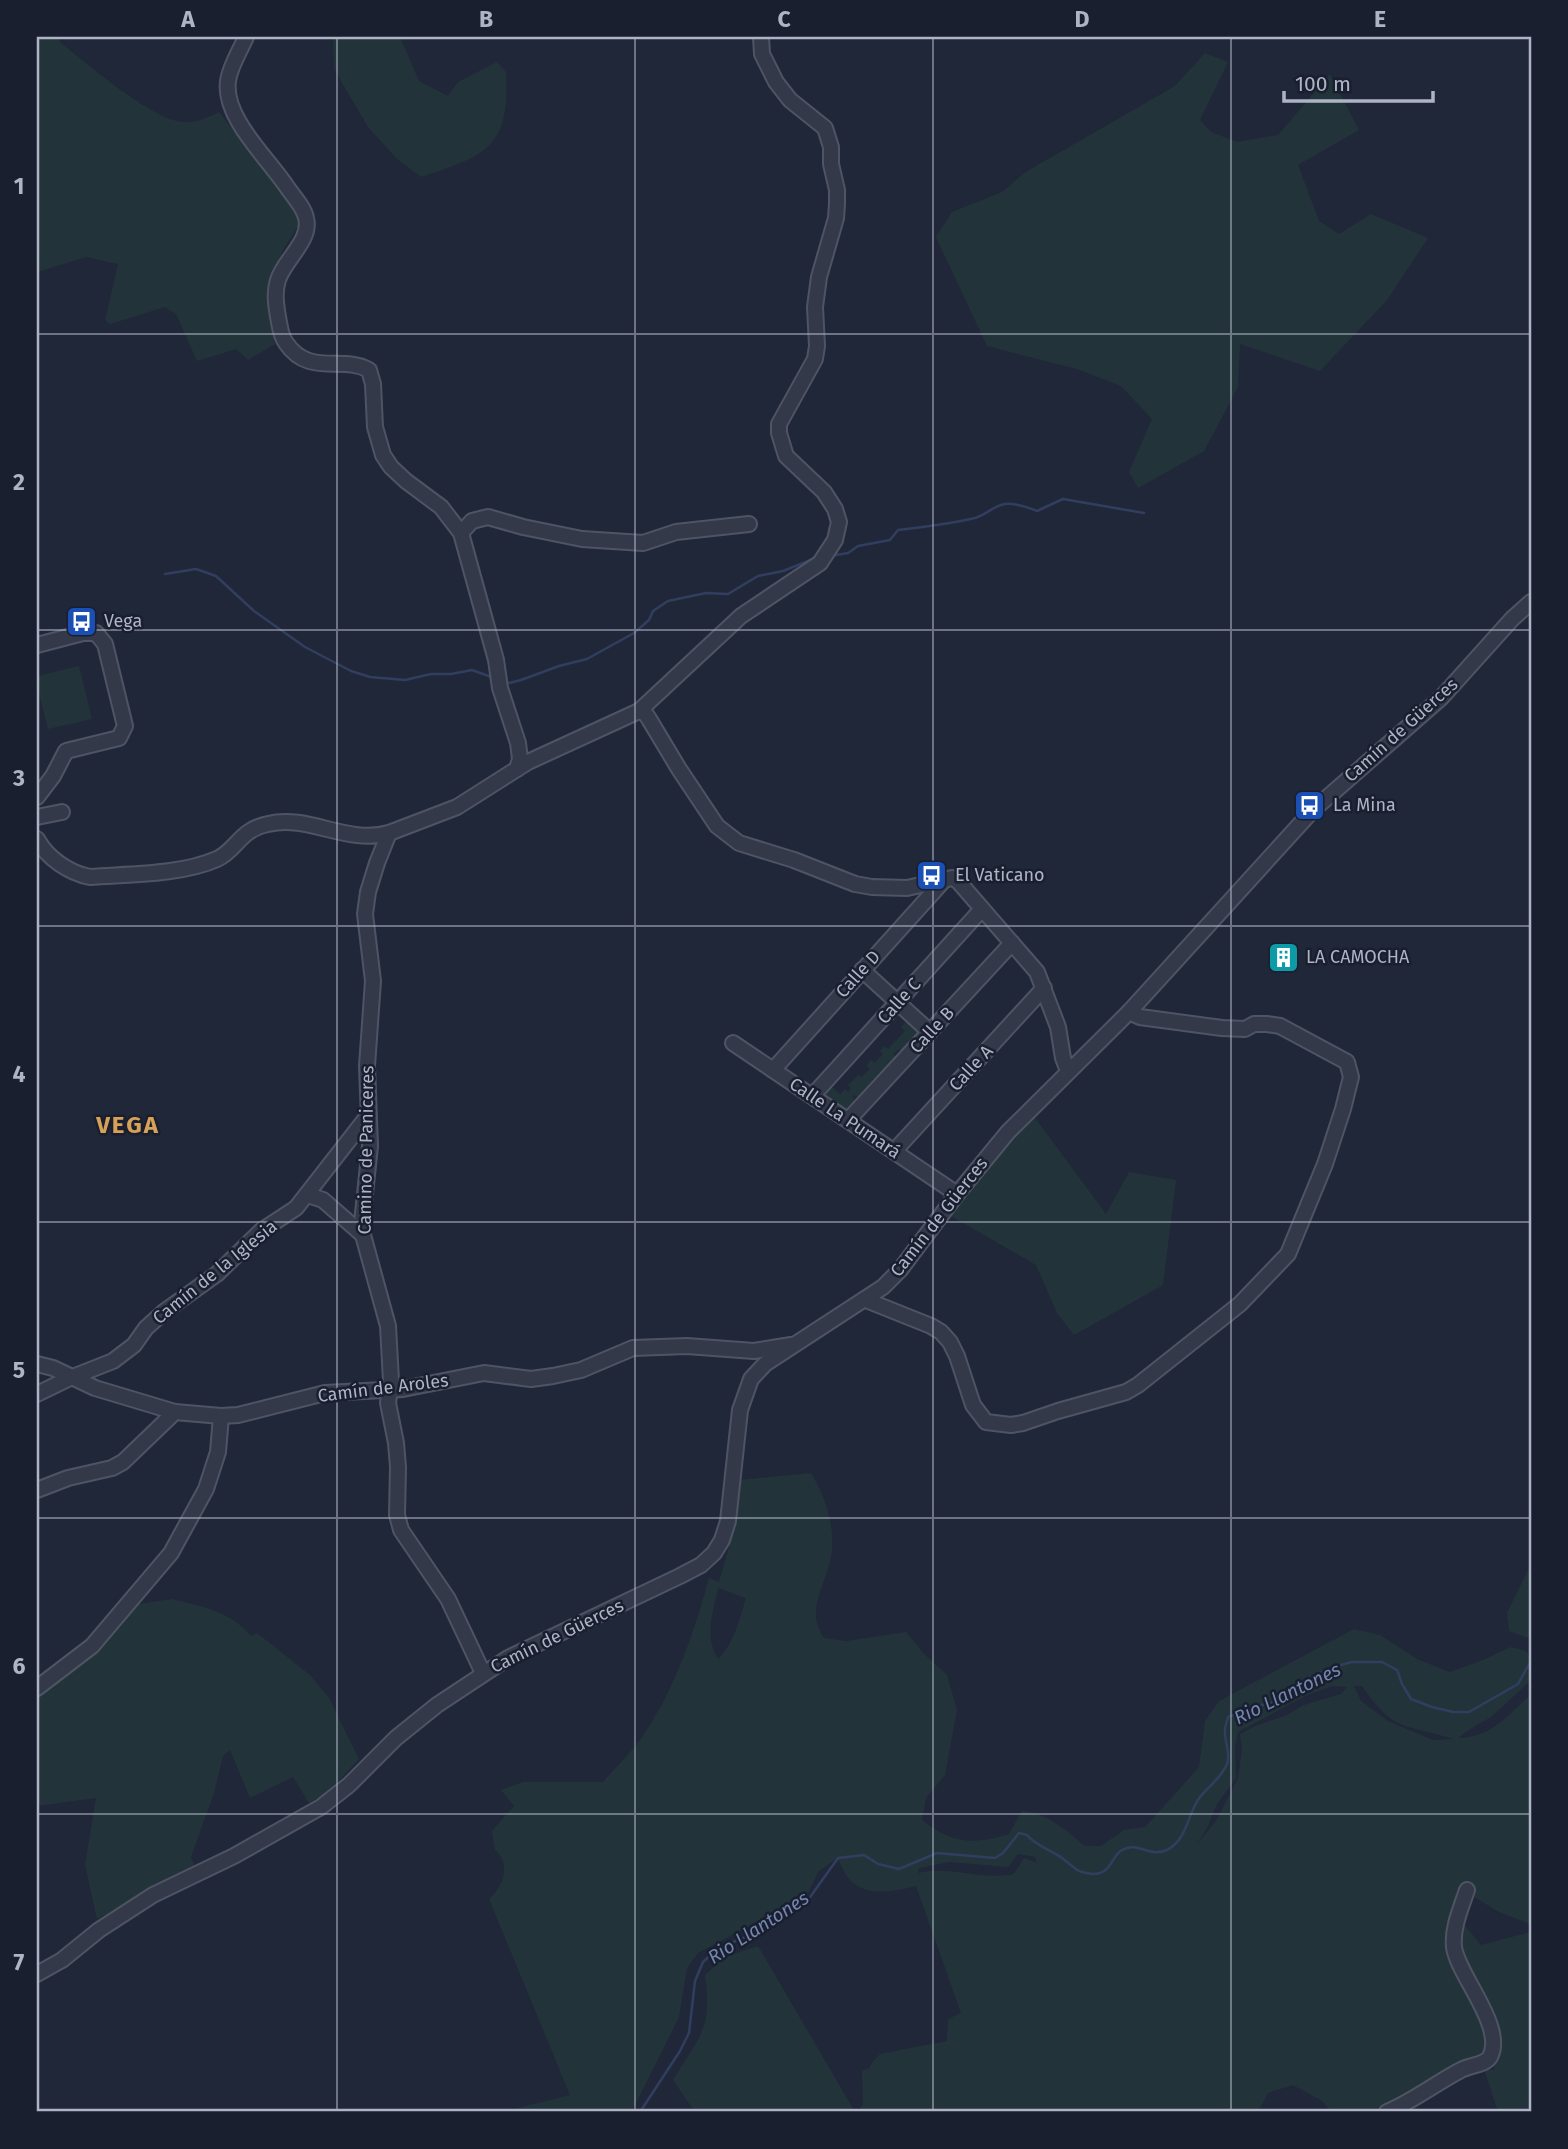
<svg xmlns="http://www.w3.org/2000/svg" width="1568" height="2149" font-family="'Fira Sans',sans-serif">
<rect width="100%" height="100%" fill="#202739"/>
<g fill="#22343a" fill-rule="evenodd">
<path d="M 37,37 L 58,37 L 60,42 C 86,63 152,120 183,122 C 195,123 208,118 219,112 L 244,144 L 285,184 L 299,225 L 283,250 L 268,291 L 275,344 L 248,360 L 236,349 L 197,361 L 176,314 L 165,307 L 110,324 L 105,320 L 118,264 L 86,257 L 37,272 Z"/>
<path d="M 333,37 L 400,37 L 419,81 L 448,96 L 458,82 L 497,62 L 506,72 C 510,148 487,155 421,177 L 397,159 L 368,127 L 334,69 Z"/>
<polygon points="1205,53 1228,62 1200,120 1211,132 1237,142 1278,135 1330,74 1359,130 1298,165 1319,221 1339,234 1371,214 1428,238 1387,300 1320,371 1240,344 1238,387 1204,451 1138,488 1129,472 1152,419 1121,386 1077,369 987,346 936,237 952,212 1002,192 1024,173 1175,86"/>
<polygon points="79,666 92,719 48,729 37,685 37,676"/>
<polygon points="900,1012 923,1034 916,1040 913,1037 908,1043 911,1046 904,1054 899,1049 893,1054 896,1057 898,1055 901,1057 888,1072 884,1069 882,1072 885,1075 864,1098 861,1095 858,1098 854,1095 852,1096 859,1104 846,1117 820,1100 832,1087 840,1094 845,1089 848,1092 851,1088 848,1085 858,1075 862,1077 870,1069 866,1066 871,1060 875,1063 883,1054 880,1051 884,1046 888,1049 905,1031 901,1027 906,1022 898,1014"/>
<polygon points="1033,1115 1106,1214 1129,1172 1176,1180 1163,1285 1074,1335 1057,1313 1036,1265 951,1216 990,1163"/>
<path d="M 811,1473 C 825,1496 834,1522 832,1550 C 829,1581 803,1609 824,1638 L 846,1641 L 906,1632 L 924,1654 L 947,1675 L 957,1710 L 945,1775 L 926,1798 L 922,1820 C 952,1844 974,1845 1009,1834 L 1022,1811 C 1047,1813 1066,1830 1085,1846 L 1101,1846 L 1124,1830 L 1145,1827 L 1156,1815 L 1199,1767 L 1205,1721 L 1219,1701 L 1354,1629 L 1380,1635 L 1419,1660 L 1450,1672 L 1483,1660 L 1511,1647 L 1526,1651 L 1531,1658 L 1531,1680 L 1491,1717 L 1470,1729 L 1458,1738 C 1491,1738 1509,1715 1531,1694 L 1531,1924 L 1499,1912 L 1463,1890 L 1463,1923 L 1481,1945 L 1531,1932 L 1531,2112 L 1498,2112 L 1484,2069 L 1494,2070 L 1495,2050 L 1464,2059 L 1405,2097 L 1371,2112 L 1331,2112 L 1322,2101 L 1293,2085 L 1268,2093 L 1258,2112 L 856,2112 L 863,2105 L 862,2071 L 870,2068 L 871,2064 L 880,2054 L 947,2041 L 948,2019 L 961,2013 L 916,1886 C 896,1891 871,1897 853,1883 C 846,1878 842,1866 837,1858 L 818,1872 L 807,1895 L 698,1953 L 687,1968 L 679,2017 L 635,2105 L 630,2112 L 502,2112 L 570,2095 L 489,1899 C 503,1887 512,1864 495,1850 L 492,1831 L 514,1806 L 501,1790 L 523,1782 L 603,1782 C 616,1767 631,1753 642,1737 C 675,1689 694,1633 709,1578 L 719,1582 L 729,1547 L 739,1480 ZM 718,1588 L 746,1598 C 739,1620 735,1642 718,1659 C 704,1636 713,1613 718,1588 ZM 1332,1686 L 1347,1687 L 1341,1694 L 1304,1705 L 1285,1716 L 1255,1726 L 1240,1734 L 1242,1750 L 1238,1778 L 1216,1821 L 1197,1844 L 1207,1828 L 1217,1804 L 1236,1778 L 1235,1748 L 1238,1732 L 1305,1696 ZM 1354,1686 L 1362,1686 C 1395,1734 1404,1723 1453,1739 L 1433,1740 L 1388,1721 L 1361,1701 ZM 1018,1854 L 1035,1857 L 1037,1863 L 1024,1858 L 1014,1874 C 982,1881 950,1865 918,1873 L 919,1868 L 949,1862 L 1008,1867 Z"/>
<polygon points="1531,1564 1531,1639 1509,1631 1507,1613"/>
<path d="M 172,1599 C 203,1607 230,1611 251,1636 L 257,1633 L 310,1675 L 329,1698 L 359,1759 L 329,1791 L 309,1803 L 293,1777 L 250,1798 L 230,1750 L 223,1756 L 214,1793 L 191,1857 L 195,1866 L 97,1919 L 85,1865 L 96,1798 L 37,1806 L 37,1695 L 97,1652 L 139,1604 Z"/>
<path d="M 758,1946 L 855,2112 L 695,2112 L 673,2080 C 699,2037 713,2029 705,1975 L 724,1957 Z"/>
</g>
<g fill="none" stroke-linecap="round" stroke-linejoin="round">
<g stroke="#313e5f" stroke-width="2.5">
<path d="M 830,556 L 848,553 L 858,546 L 890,540 L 898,530 C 924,527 950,524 975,518 C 986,515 993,506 1005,504 C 1016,503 1027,507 1037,511 L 1063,499 L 1144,513"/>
<polyline points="165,574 196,569 216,576 254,611 305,647 351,671 370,677 405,680 431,674 451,674 472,670 494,678"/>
<polyline points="504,681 509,683 521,680 559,666 587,659 634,633 649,620 653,611 668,601 706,593 728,594 758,576 783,571 813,559"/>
<path d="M 640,2112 L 680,2051 L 689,2033 L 695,1981 L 703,1962 L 718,1948 L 756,1933 L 808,1900 L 838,1858 L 864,1855 L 878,1864 L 899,1869 L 937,1853 L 995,1858 L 1003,1853 L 1019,1833 L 1027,1835 C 1036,1846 1051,1850 1062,1858 C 1068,1862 1073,1868 1079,1871 C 1085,1873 1094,1875 1100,1873 C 1112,1869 1112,1856 1122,1850 C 1138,1841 1150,1858 1167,1850 C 1188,1839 1187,1814 1200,1797 C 1208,1787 1222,1777 1227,1764 C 1231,1753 1225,1744 1225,1733 C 1224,1728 1227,1722 1228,1717 L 1253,1707 L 1278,1701 L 1291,1694 L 1302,1682 L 1333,1667 L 1352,1662 L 1382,1662 L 1397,1670 L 1402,1684 L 1411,1699 L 1432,1707 L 1453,1712 L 1469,1712 L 1518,1684 L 1531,1661"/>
</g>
<defs>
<g id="minor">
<path d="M 246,37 C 240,51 230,66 228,81 C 223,118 268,158 287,187 C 293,196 304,207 306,218 C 312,240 284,260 278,280 C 274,293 276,304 278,317 C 280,326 280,335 286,343 C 309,377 342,355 369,370 L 373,384 L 375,427 L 383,455 L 391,467 L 406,481 L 441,507 L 461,533 L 496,660 L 500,688 L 518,743 L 520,759 L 517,769"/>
<polyline points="461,533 472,521 488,517 523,527 582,539 643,543 676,532 749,524"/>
<polyline points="37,645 83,633 96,633 105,644 125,726 119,738 66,751 53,776 37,797"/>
<polyline points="639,711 645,713 649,719 679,769 717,826 739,843 794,860 855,884 872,887 907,888 952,878 958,881 1037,972 1058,1027 1063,1058 1068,1071"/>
<polyline points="37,817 62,812"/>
<polyline points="389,833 377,863 368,892 365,914 373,981 367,1066 370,1146 362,1223 363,1235 388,1326 391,1381 388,1403 396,1443 398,1467 397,1515 401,1530 448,1599 483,1673"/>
<path d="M 37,839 C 47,858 69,873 90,877 C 128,874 181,875 217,859 C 237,850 239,830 268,824 C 309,814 347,845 389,833 L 457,807 L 528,762 L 639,711 L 741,616 L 820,563 L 835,540 L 839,522 L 835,509 L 824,492 L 786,456 L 779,433 L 779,424 L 815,359 L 817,346 L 815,307 L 819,277 L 836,218 L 837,204 L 837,190 L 831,164 L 831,147 L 825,128 L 790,100 L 776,82 L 762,54 L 761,37"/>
<polyline points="862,970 930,1032"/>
<polyline points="733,1043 957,1194"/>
<polyline points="773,1070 945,879"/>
<polyline points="815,1093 982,909"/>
<polyline points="852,1116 1012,943"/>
<polyline points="898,1147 1044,988"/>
<polyline points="308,1195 323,1200 363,1235"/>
<polyline points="866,1300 931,1326 941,1332 950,1342 957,1356 973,1405 986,1422 1011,1425 1023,1423 1058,1411 1126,1392 1138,1385 1240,1304 1288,1254 1325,1164 1343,1109 1351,1077 1347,1062 1280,1026 1267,1024 1254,1024 1245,1029 1222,1028 1140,1017 1129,1012"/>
<polyline points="37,1364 53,1368 95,1388 175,1412 221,1416 238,1415 325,1393 403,1389 484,1373 531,1379 553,1376 581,1370 633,1348 687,1346 754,1351 791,1345"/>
<polyline points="37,1394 70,1378 113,1361 134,1345 146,1328 165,1311 217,1274 261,1231 296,1208 367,1117"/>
<polyline points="37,1490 68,1478 112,1468 123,1462 175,1412"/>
<polyline points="37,1688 92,1646 171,1553 206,1489 218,1452 221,1416"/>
<polyline points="37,1974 62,1960 99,1930 153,1895 234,1856 321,1807 349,1785 396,1738 437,1705 508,1658 680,1576 701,1565 714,1553 722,1540 728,1521 740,1410 751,1379 765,1364 883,1287 900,1270 957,1194 1008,1132 1129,1012 1313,810 1441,698 1512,619 1531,602"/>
<path d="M 1387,2112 C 1413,2101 1436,2083 1461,2070 C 1470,2065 1485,2065 1490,2057 C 1506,2027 1457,1974 1454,1947 C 1452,1928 1461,1908 1467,1890"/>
</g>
</defs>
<use href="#minor" stroke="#4e5464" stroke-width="18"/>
<use href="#minor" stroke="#343949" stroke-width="14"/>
</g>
<path fill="none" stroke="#aeb4c6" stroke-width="2" stroke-opacity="0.55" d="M 337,37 L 337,2112M 635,37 L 635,2112M 933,37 L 933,2112M 1231,37 L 1231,2112M 37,334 L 1531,334M 37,630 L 1531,630M 37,926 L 1531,926M 37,1222 L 1531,1222M 37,1518 L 1531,1518M 37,1814 L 1531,1814"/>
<defs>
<symbol id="bus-square" viewBox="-11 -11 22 22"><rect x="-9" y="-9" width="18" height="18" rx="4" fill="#1a4fb4" stroke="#191f2e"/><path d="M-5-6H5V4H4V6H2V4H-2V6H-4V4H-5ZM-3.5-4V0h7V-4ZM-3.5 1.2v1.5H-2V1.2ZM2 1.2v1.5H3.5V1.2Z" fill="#fff"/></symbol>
<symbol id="building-square" viewBox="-11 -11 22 22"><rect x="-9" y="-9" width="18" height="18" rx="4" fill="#0f9aa8" stroke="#191f2e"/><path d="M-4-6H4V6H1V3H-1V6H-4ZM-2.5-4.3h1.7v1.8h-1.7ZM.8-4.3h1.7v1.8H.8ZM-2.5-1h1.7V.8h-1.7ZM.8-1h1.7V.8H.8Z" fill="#fff"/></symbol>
</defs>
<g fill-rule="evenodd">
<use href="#bus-square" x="64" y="604" width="35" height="35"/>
<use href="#bus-square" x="1292" y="788" width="35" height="35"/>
<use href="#bus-square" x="914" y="858" width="35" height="35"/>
<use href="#building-square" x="1266" y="940" width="35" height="35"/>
</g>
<g text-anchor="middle" stroke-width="5" stroke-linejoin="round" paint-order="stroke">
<g font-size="18" fill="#aeb4c6" stroke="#191f2e" text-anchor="start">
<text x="104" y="627">Vega</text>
<text x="1333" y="811">La Mina</text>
<text x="955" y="881">El Vaticano</text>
<text x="1306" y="963">LA CAMOCHA</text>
</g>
<g font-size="18" fill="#aeb4c6" stroke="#191f2e">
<text transform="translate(1401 730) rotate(-42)" y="6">Camín de Güerces</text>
<text transform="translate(858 974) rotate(-48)" y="6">Calle D</text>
<text transform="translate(899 1001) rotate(-48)" y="6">Calle C</text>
<text transform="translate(932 1030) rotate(-47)" y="6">Calle B</text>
<text transform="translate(971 1068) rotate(-47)" y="6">Calle A</text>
<text transform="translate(845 1118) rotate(34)" y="6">Calle La Pumará</text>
<text transform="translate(366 1150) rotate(-89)" y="6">Camino de Paniceres</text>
<text transform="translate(939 1217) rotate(-52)" y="6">Camín de Güerces</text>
<text transform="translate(215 1272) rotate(-39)" y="6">Camín de la Iglesia</text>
<text transform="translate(383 1388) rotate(-7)" y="6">Camín de Aroles</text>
<text transform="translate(557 1636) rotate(-26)" y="6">Camín de Güerces</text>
</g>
<g font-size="19" font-style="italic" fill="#7486b0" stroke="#191f2e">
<text transform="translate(1287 1693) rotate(-26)" y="7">Rio Llantones</text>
<text transform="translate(758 1927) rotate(-33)" y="7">Rio Llantones</text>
</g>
<g font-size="24" font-weight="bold" letter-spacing="2" fill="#d7a258" stroke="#191f2e">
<text x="128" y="1133">VEGA</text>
</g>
</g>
<rect width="1568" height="2149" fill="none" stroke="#191f2e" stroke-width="77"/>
<path d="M1284 91v10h149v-10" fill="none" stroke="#aeb4c6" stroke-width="3.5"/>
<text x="1295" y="91" font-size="21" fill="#aeb4c6" stroke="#191f2e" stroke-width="5" paint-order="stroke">100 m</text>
<rect x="38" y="38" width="1492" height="2072" fill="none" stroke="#aeb4c6" stroke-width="2.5"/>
<g font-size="23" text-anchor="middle" font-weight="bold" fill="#aeb4c6">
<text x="188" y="27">A</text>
<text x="486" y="27">B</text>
<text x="784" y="27">C</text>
<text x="1082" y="27">D</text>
<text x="1380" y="27">E</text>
<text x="19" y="194">1</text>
<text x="19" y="490">2</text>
<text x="19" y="786">3</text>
<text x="19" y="1082">4</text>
<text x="19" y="1378">5</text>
<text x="19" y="1674">6</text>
<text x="19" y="1970">7</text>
</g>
</svg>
